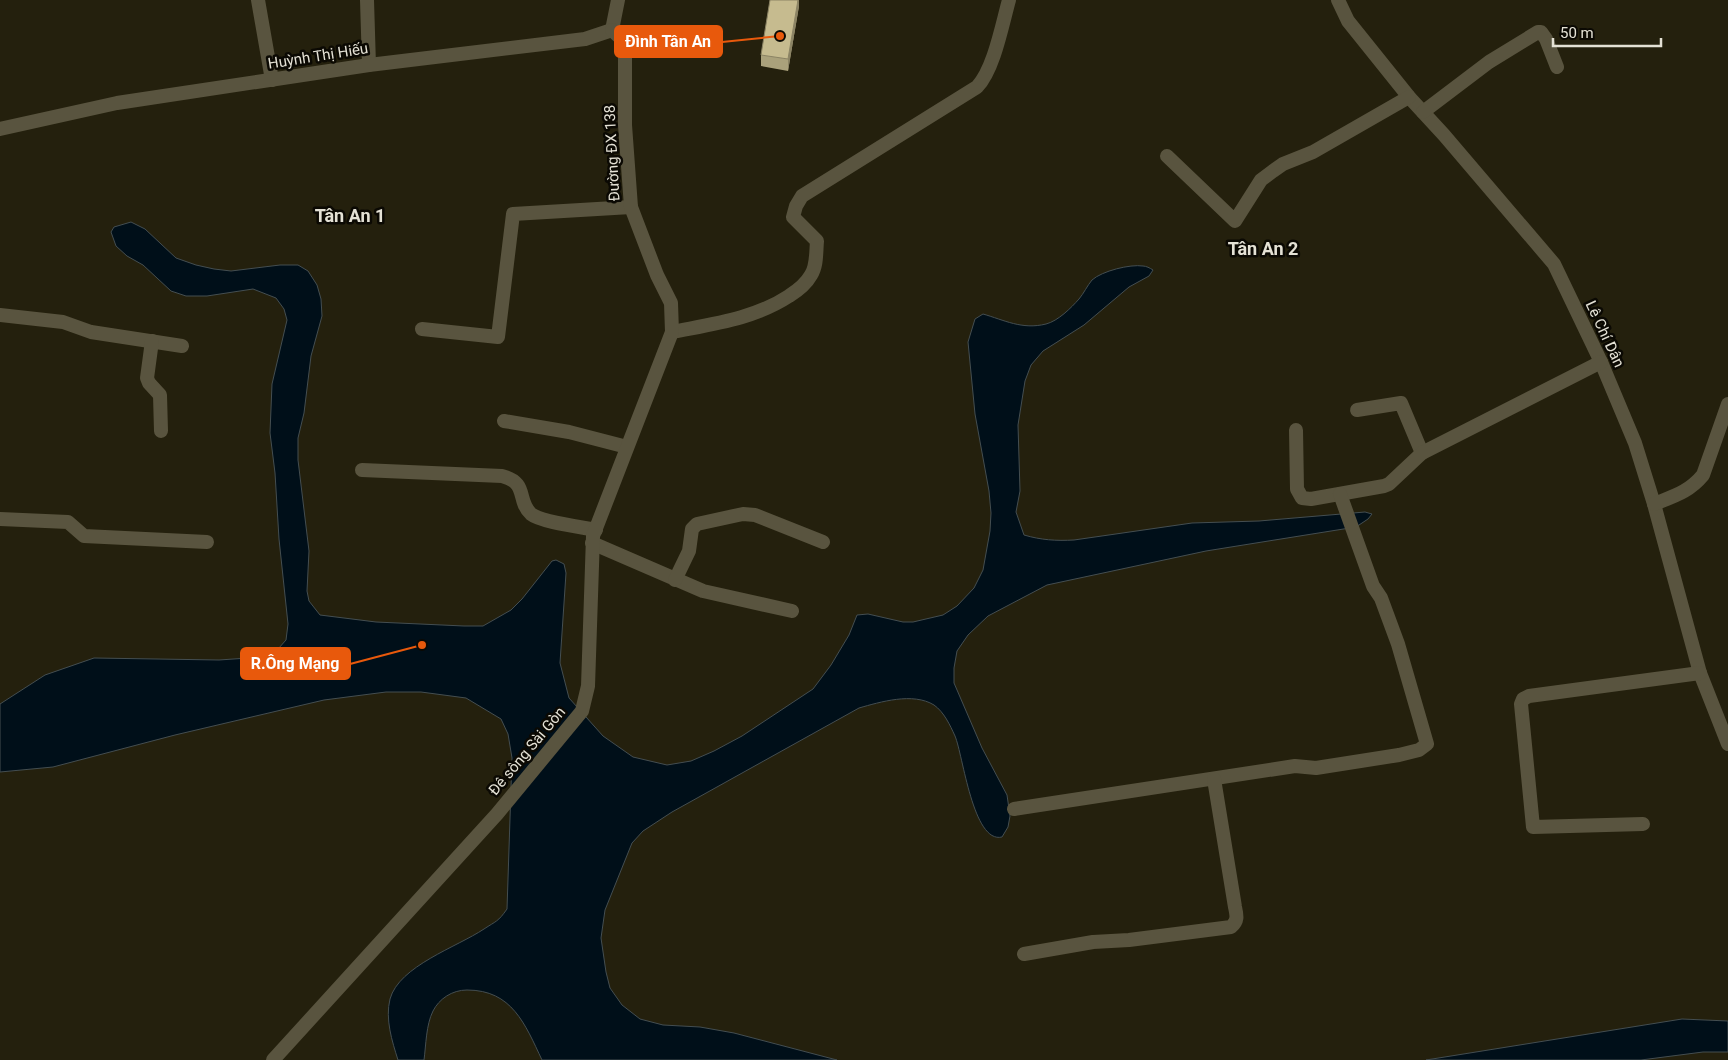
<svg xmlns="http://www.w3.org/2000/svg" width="1728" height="1060" font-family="Roboto,sans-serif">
<rect width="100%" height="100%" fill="#24200d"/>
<g fill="#000f19" stroke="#444e51">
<path d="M 131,222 L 145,229 L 176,258 L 196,265 L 214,269 L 231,271 L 280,265 L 298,265 L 308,271 L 317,285 L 321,299 L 322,316 L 311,356 L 304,413 L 298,438 L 298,460 L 309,551 L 307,591 L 309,601 L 320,615 L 376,622 L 464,626 L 483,626 L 511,610 L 522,599 L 552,561 L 556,560 L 564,564 L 566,573 L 560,663 L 569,698 L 603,736 L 633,757 L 667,765 L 691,761 L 714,751 L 742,736 L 813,689 L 831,665 L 849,635 L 857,615 L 868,614 L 903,622 L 913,622 L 943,615 L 957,606 L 974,588 L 983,570 L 990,531 L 991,513 L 989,491 L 975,414 L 968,342 L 975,319 L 983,314 C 1004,320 1022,330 1046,324 C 1058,321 1071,308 1079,299 C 1084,293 1087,286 1092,280 C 1102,271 1130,264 1143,266 C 1146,266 1150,268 1153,270 L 1149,276 L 1129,287 L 1084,325 L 1043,351 L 1031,365 L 1025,381 L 1018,425 L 1020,491 L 1016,512 L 1024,535 C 1041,540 1056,541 1074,540 L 1192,523 L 1259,521 L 1365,512 L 1372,514 L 1368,519 L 1356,527 L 1206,551 L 1047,585 L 988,616 L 968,635 L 957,651 L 954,668 L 954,683 L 982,748 L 1007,795 L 1010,816 L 1008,827 L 1002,837 C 973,844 963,755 955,736 C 950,725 944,712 934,705 C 913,692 880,702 859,708 L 672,812 L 643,831 L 632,843 L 605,910 L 601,938 L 606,972 L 610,988 L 622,1005 L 640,1019 L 663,1025 L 700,1027 L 734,1033 L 837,1060 L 542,1060 C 525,1024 512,990 467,990 C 452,990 439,999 433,1011 C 426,1025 426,1045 424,1060 L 398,1060 C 392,1041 385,1019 390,999 C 399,966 457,947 484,929 C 496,921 498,922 507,909 L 512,758 L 508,734 L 501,719 L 466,698 L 421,692 L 386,692 L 324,700 L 175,735 L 53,767 L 0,772 L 0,704 L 45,675 L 94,658 L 219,660 L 248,658 L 278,649 L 286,640 L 288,624 L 279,539 L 275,473 L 270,433 L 272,384 L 287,320 L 284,309 L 276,298 L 253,289 L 207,296 L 186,296 L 171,291 L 143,265 L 127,256 L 116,246 L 111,232 L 114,227 Z"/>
<polygon points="1682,1019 1728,1021 1728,1052 1703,1052 1641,1060 1426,1060"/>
</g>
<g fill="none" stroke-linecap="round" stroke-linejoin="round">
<g stroke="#59543f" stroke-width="14">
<polyline points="258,0 272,80"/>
<polyline points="367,0 369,65"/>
<polyline points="1338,0 1348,21 1409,97 1444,135 1554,264 1601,362 1635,443 1654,504 1700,673 1728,744"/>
<polyline points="612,30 618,0"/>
<polyline points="1423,112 1489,62 1538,32 1541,32 1546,39 1557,67"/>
<polyline points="0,129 117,103 369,65 585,39 612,30"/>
<polyline points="1167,156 1235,221 1261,180 1273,171 1283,164 1313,152 1409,97"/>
<polyline points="0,315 63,322 91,332 182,346"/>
<polyline points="422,329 498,337 513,214 631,207"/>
<path d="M 672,332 C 712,324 754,319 789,296 C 797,291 806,284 811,275 C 817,266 816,252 817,241 L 793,217 L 796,206 L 802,196 L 977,87 C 994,69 1002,25 1009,0"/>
<polyline points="152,341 147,378 149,383 160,395 161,431"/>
<polyline points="1357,410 1401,403 1422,453"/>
<polyline points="504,421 569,432 627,447"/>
<polyline points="1296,430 1297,489 1302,498 1311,499 1384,486 1389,484 1422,453 1601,362"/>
<path d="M 362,470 L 502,476 C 529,483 516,500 531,514 C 541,522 581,527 596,530"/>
<path d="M 1654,504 C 1674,496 1689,492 1703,475 L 1728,404"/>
<polyline points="0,519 68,522 84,536 207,542"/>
<polyline points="592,543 703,591 792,611"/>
<polyline points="675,580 689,551 692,529 697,524 743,514 755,515 823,542"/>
<polyline points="1014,809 1295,766 1316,768 1399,755 1419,750 1427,744 1398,644 1381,598 1373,586 1340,494"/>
<polyline points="1643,824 1533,827 1521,704 1523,699 1529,696 1700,673"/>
<path d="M 1024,954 L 1093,942 L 1129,940 L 1231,927 C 1238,921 1237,916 1235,907 L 1214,779"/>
<polyline points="273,1060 497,814 582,711 588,686 593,536 672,332 671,303 657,275 631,207 625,125 625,42 612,30"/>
</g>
</g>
<polygon fill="#aaa17b" points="799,0 799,6 788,71 761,66 761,55"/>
<polygon fill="#8b8364" points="798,0 799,0 799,6 788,71 788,59"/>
<polygon fill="#c6bb8f" stroke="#8b8364" points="770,0 798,0 788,59 761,55"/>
<g text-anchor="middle" stroke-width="5" stroke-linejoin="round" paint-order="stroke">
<g font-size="15" fill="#e4e1d5" stroke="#0b0903">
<text transform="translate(318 56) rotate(-9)" y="5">Huỳnh Thị Hiếu</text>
<text transform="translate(612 153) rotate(-93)" y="5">Đường ĐX 138</text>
<text transform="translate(1605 334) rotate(65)" y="5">Lê Chí Dân</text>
<text transform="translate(527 751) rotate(-50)" y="5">Đê sông Sài Gòn</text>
</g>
<g font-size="18" font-weight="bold" fill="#e4e1d5" stroke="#0b0903">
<text x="350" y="222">Tân An 1</text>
<text x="1263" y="255">Tân An 2</text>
</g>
</g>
<path fill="none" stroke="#e8590c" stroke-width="2" d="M780 36L722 42M422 645L350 664"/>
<g fill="#e8590c" stroke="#0b0903" stroke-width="2">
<circle cx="780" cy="36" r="5"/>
<circle cx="422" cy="645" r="5"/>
</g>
<g fill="#e8590c" stroke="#e8590c" stroke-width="2">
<rect x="615" y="26" width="107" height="31" rx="5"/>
<rect x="241" y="648" width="109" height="31" rx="5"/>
</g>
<g font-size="16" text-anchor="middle" font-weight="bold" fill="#fff">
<text x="668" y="47">Đình Tân An</text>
<text x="295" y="669">R.Ông Mạng</text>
</g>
<path d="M1553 38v8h108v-8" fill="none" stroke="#e4e1d5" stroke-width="2.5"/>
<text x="1560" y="38" font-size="15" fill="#e4e1d5" stroke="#0b0903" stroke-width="4" paint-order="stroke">50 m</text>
</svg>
